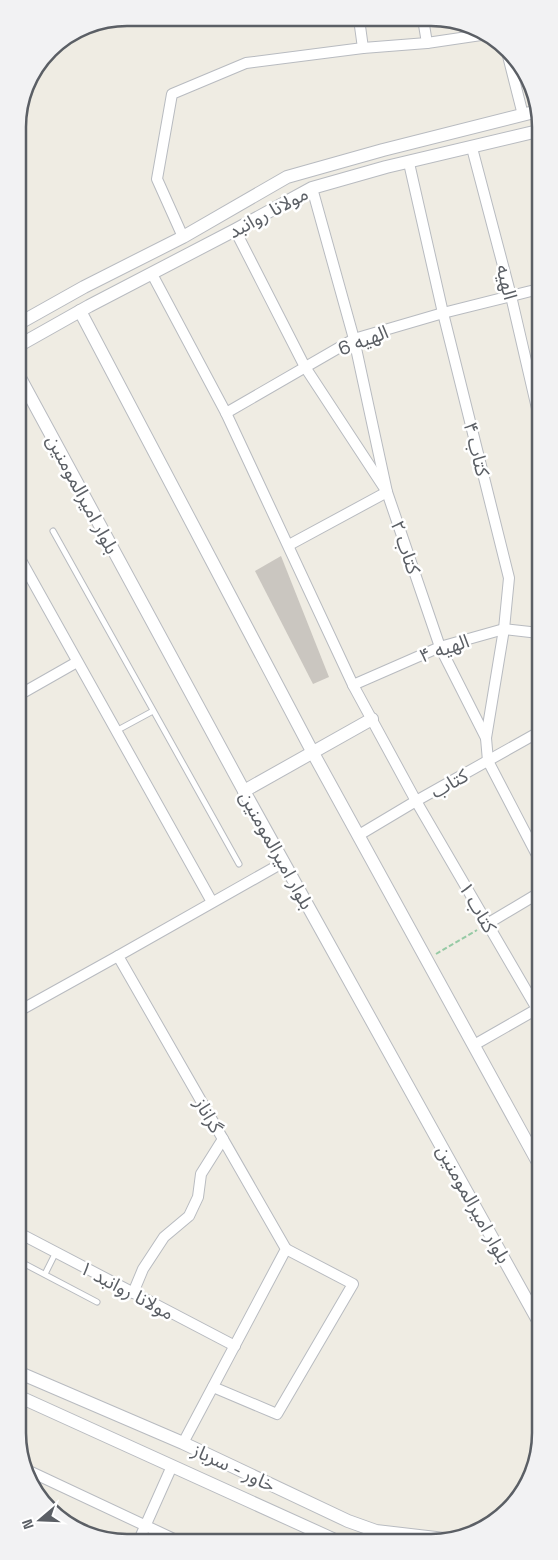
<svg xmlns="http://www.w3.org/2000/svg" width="558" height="1560" font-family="'Space Grotesk','Noto Sans Arabic',sans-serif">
<rect width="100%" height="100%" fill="#efece3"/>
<polygon fill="#cac6c0" points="281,556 329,677 313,684 255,571"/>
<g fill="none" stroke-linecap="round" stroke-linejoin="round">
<defs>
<g id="service">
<polyline points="53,531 239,864"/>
<polyline points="116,731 153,711"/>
<polyline points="19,1261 97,1302"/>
<polyline points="45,1274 56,1252"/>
</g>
<g id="minor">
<polyline points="359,19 363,48"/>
<polyline points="423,19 427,43"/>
<polyline points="506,48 523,115"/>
<polyline points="472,148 511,296 539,417"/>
<polyline points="409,163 443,313 509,578 504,629 486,738 488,761 539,859"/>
<polyline points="235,230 305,367 387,492 440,647 486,738"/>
<polyline points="183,237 157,179 172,94 246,63 363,48 427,43 481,35"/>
<polyline points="152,274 226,413 353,685 416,801 540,1014"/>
<polyline points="226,413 354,339 443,313 539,289"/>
<polyline points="289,545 387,492 354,339 312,188"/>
<polyline points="18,555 212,902"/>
<polyline points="353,685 440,647 504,629 539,633"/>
<polyline points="19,695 77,662"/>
<polyline points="359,835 416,801 539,732"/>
<polyline points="487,924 539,893"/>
<polyline points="19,1011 118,956"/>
<polyline points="474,1045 537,1009"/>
<polyline points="19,1233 235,1346"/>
<polyline points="133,1293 143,1269 164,1237 189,1216 198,1197 201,1174 223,1139"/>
<polyline points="213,1387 277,1414 353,1284 286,1249"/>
<polyline points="183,1443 286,1249 118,956 284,862"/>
<polyline points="29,1471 176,1540"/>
<polyline points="139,1540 172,1466"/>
</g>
<g id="tertiary">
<polyline points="80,311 313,753 540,1166"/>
<polyline points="18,324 84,287 183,237 287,177 383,150 538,111"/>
<polyline points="18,346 89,306 235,230 312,188 386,167 538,131"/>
<polyline points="18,374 244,791 540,1324"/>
<polyline points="244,791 372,719"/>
<polyline points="20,1373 183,1443 348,1521 376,1531 453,1540"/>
<polyline points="20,1397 335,1540"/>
</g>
</defs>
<use href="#service" stroke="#b8bbc0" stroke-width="7"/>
<use href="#minor" stroke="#b8bbc0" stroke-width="12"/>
<use href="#tertiary" stroke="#b8bbc0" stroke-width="14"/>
<polyline stroke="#96caa5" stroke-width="2" stroke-dasharray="5 2.5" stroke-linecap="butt" points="436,954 477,930"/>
<use href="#service" stroke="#fff" stroke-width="5"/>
<use href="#minor" stroke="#fff" stroke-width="10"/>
<use href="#tertiary" stroke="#fff" stroke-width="12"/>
</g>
<g text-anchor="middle" stroke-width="5" stroke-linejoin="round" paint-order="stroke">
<g font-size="19" fill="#5b5f65" stroke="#fff">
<text transform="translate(268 212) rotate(-28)" y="7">مولانا روانبد</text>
<text transform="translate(507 282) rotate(76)" y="7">الهیه</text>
<text transform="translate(363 340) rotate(-21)" y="7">الهیه 6</text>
<text transform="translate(477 449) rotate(76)" y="7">کتاب ۴</text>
<text transform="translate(83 494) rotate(62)" y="7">بلوار امیرالمومنین</text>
<text transform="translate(406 547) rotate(71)" y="7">کتاب ۲</text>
<text transform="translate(444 648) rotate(-19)" y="7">الهیه ۴</text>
<text transform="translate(449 783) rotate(-29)" y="7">کتاب</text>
<text transform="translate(277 850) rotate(61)" y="7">بلوار امیرالمومنین</text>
<text transform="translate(478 907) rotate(60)" y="7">کتاب ۱</text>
<text transform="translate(209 1115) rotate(60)" y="7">گراناز</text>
<text transform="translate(474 1204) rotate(61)" y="7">بلوار امیرالمومنین</text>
<text transform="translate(127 1290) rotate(28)" y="7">مولانا روانبد ۱</text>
<text transform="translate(234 1467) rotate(25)" y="7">خاور - سرباز</text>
</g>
</g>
<path d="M0 0H558V1560H0ZM127 26H431A101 101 0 0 1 532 127V1433A101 101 0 0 1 431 1534H127A101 101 0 0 1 26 1433V127A101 101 0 0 1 127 26Z" fill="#f2f2f3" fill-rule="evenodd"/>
<path fill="none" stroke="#5b5f65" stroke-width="2.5" d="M127 26H431A101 101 0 0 1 532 127V1433A101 101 0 0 1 431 1534H127A101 101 0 0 1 26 1433V127A101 101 0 0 1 127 26Z"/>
<g transform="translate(40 1520) rotate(251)" stroke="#ffffff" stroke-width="4" paint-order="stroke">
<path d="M0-4L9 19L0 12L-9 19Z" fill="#5b5f65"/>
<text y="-8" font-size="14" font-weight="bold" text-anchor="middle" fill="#5b5f65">N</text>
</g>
</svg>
